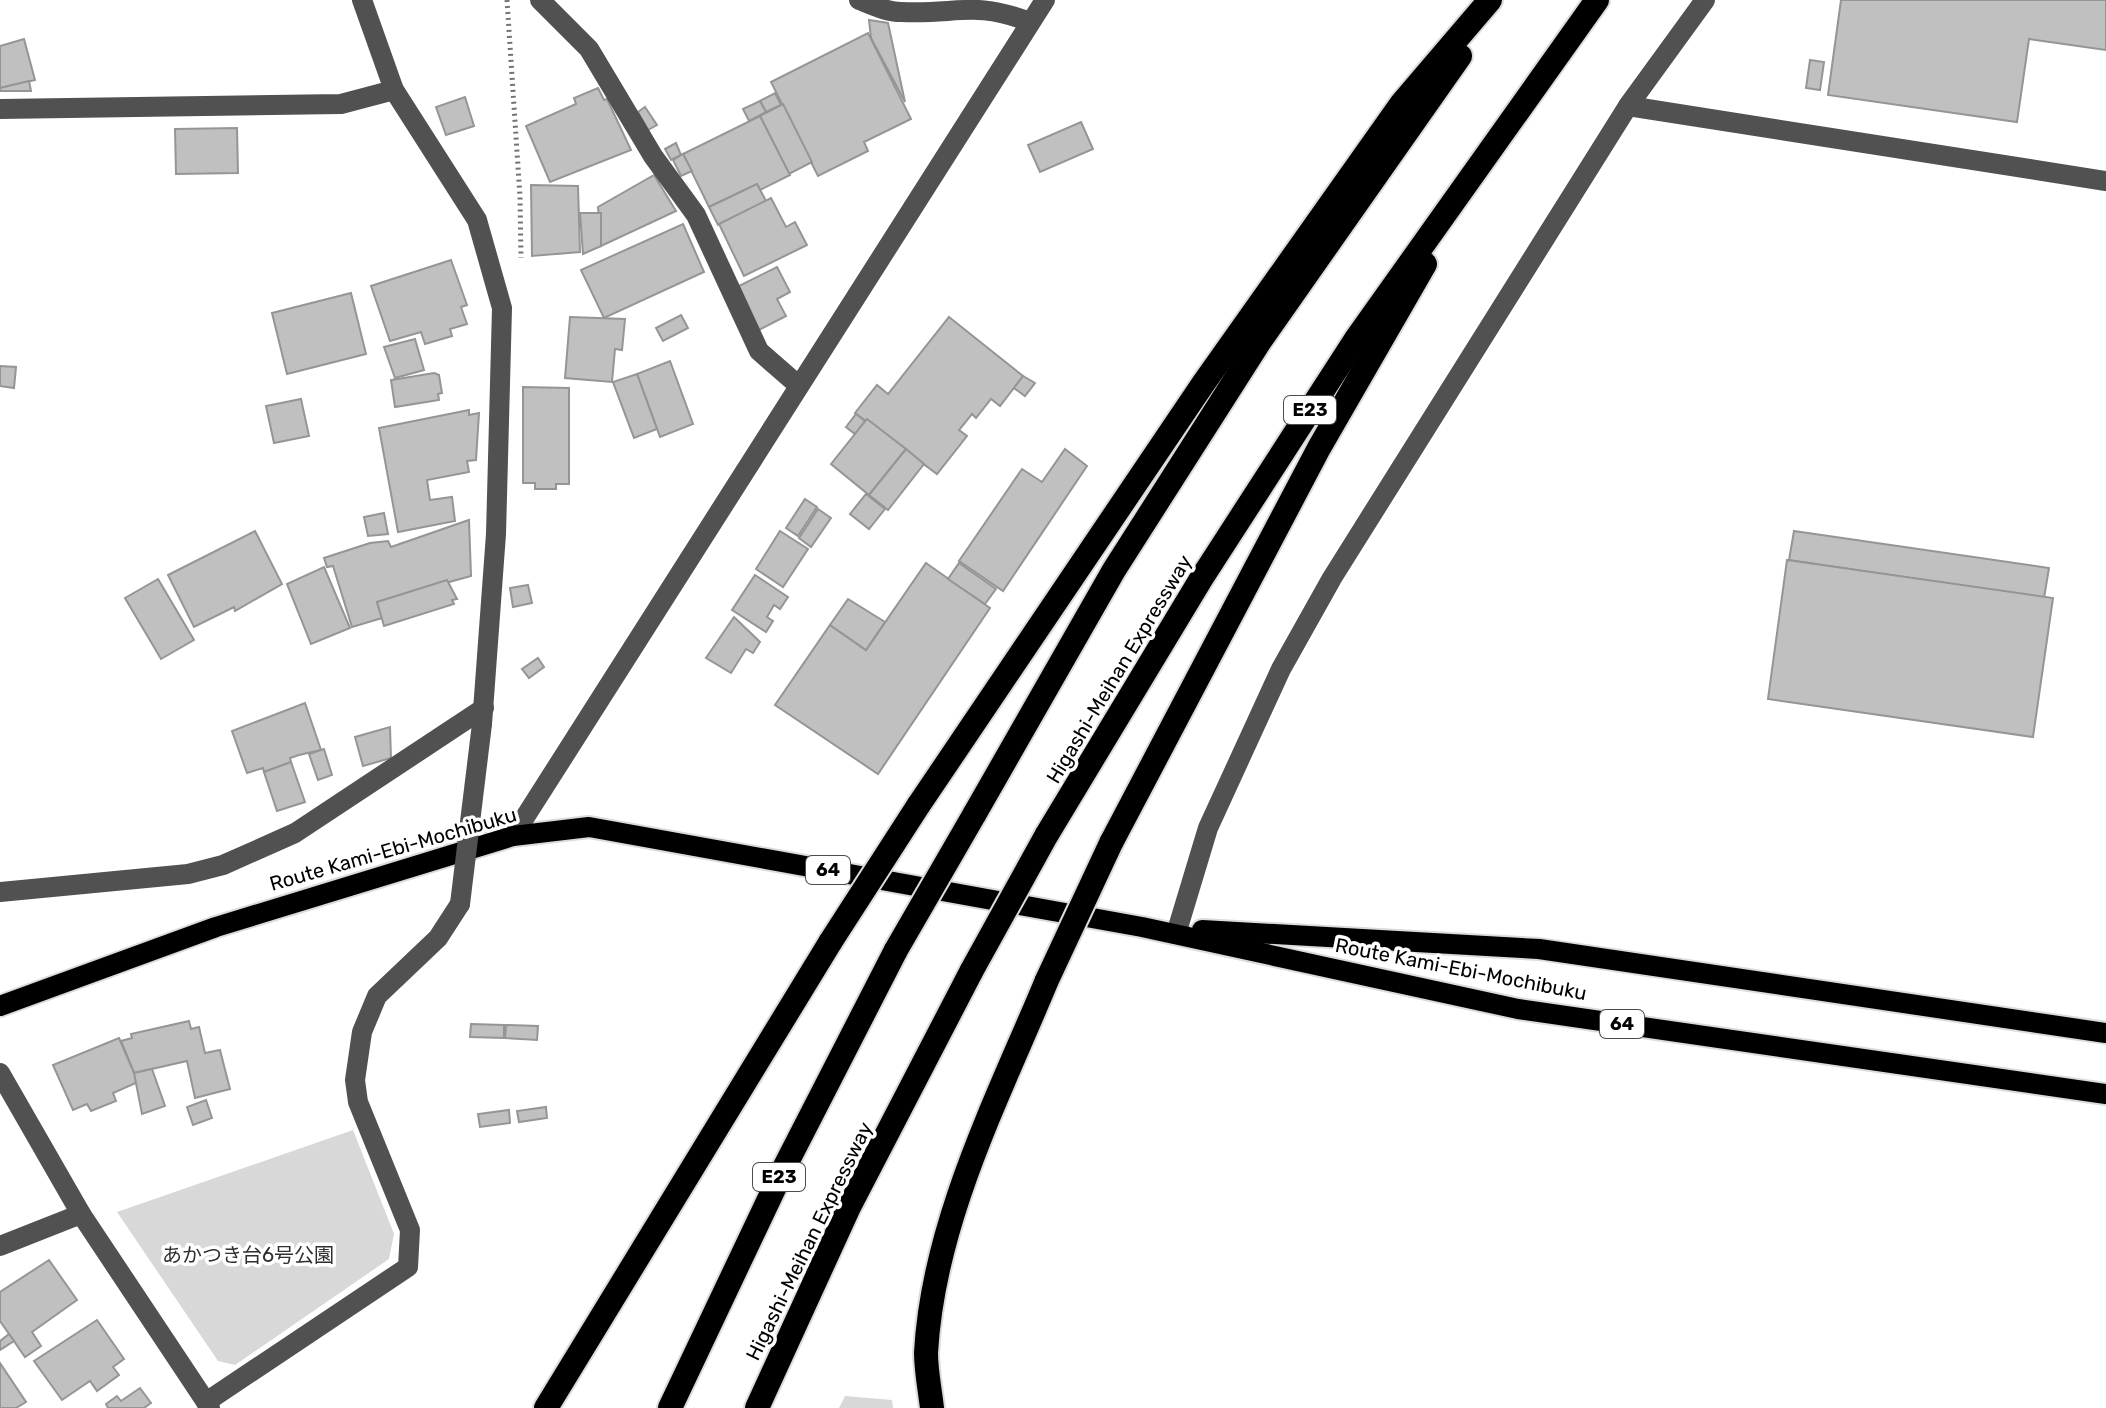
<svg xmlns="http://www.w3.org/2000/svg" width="2106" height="1408" font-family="Rubik,'Noto Sans JP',sans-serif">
<rect width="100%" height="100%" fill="#fff"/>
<g fill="#d8d8d8">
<polygon points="353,1130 394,1234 389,1259 235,1365 218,1361 117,1212"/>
<polygon points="845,1396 892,1400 893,1408 839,1408"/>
</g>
<g fill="#c0c0c0" stroke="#959595" stroke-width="2">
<polygon points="1841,0 2106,0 2106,50 2029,39 2017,122 1828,95"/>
<polygon points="869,20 888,23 905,102 871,38"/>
<polygon points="868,33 911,119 864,142 868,151 818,176 771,82"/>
<polygon points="24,39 35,80 0,88 0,46"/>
<polygon points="1810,60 1824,62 1820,90 1806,88"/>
<polygon points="29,81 31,91 0,91 0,88"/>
<polygon points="598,88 604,100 607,99 631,150 550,182 526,126 576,104 574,98"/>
<polygon points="775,93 781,105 766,112 760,101"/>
<polygon points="465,97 474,126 446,135 436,107"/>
<polygon points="760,101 766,112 749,121 743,109"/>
<polygon points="783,104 812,162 789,174 760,116"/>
<polygon points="645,107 657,125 648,130 638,112"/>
<polygon points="760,116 790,175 760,190 757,184 709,207 683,154"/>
<polygon points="1081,122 1093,149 1040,172 1028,145"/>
<polygon points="237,128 238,173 176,174 175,129"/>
<polygon points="676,143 681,155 671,160 665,149"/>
<polygon points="683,154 692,171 681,176 673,160"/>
<polygon points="654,175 676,211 601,246 598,207"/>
<polygon points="757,184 766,201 718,225 709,207"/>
<polygon points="531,185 578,186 580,252 532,256"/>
<polygon points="771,198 786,227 795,222 807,245 744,276 719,224"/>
<polygon points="580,213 601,213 601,246 583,254"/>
<polygon points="683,224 704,272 604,318 581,270"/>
<polygon points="451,260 467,305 461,307 467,324 450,329 452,336 425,344 421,332 390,341 371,286"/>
<polygon points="777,267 790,292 777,299 786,316 759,330 737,287"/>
<polygon points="351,293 366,354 287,374 272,313"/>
<polygon points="681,315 688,328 663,341 656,328"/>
<polygon points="570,317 625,319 622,350 615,349 612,382 565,378"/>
<polygon points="949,317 1023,376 1000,406 991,399 976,418 972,414 959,430 967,436 937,474 855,413 877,385 888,394"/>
<polygon points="415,339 424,370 395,378 384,347"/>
<polygon points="670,361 693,424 660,437 637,374"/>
<polygon points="0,366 16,367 14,388 0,386"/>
<polygon points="434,373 439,375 442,393 438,394 439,400 395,407 391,380"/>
<polygon points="637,374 657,429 634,438 613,382"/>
<polygon points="1023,376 1035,383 1025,396 1014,388"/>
<polygon points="523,387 569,388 569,484 556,484 556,489 535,489 535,483 523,483"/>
<polygon points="301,399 309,436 274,443 266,406"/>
<polygon points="469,410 469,415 479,413 476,460 467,461 469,472 427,480 430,500 452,497 455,521 398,532 379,428"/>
<polygon points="856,414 865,421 855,434 846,427"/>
<polygon points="867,419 906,449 869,495 831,464"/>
<polygon points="906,449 924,464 888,510 869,495"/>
<polygon points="1065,449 1087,466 1003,591 959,561 1022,469 1042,482"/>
<polygon points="866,494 885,509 869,529 850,514"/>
<polygon points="805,499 817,507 798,536 786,528"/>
<polygon points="818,509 831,518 811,547 799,538"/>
<polygon points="384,513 388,534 368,536 364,517"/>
<polygon points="469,520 471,576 377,602 382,618 352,627 333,566 327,567 324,558 370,543 388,541 391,547"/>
<polygon points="255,531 282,584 235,611 234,607 194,627 168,575"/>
<polygon points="780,531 808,549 783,587 756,569"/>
<polygon points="1794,531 2049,568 2044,598 1789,560"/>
<polygon points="1787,560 2053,598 2033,737 1768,699"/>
<polygon points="926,563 990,608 878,774 775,705 830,625 866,650"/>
<polygon points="959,563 996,589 985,604 948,579"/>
<polygon points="324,567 350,628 311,644 287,584"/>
<polygon points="755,575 788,597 780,609 774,605 767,617 773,621 766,632 732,610"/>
<polygon points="158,579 194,640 161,659 125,598"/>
<polygon points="447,580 457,599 452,600 454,604 384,626 377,602"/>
<polygon points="528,585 532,603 513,607 510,588"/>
<polygon points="848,599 885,622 866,650 830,625"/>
<polygon points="734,617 760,642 753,653 746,649 731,673 706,658"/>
<polygon points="538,658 544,667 529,678 522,669"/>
<polygon points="305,703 321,750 299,755 290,758 291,762 264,772 263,768 247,773 232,731"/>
<polygon points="390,727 391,758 363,766 355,737"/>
<polygon points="324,749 332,775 318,780 309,754"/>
<polygon points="291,762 305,802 277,811 264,772"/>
<polygon points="189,1021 191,1029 199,1027 205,1053 220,1050 230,1089 195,1098 187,1061 134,1073 121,1041 132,1038 131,1034"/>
<polygon points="471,1024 504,1025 504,1038 470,1037"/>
<polygon points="506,1025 538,1026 537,1040 505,1038"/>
<polygon points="119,1038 138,1082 113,1093 116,1101 91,1111 87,1104 73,1110 53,1065"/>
<polygon points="152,1069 165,1106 142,1114 134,1073"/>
<polygon points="206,1100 212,1118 193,1125 187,1107"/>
<polygon points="546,1107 547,1118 519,1122 517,1111"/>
<polygon points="509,1110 510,1123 480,1127 478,1114"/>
<polygon points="49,1260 77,1300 32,1332 41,1346 25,1357 0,1321 0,1292"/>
<polygon points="97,1320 124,1359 113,1367 119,1375 97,1391 90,1381 62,1400 34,1361"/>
<polygon points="9,1334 14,1341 0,1350 0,1341"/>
<polygon points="0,1363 26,1402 16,1408 0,1408"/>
<polygon points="140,1388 151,1403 144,1408 108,1408 106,1404 117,1396 121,1401"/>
</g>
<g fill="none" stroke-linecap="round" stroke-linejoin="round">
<defs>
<g id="major">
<polyline points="1202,930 1539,949 2106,1033"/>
<polyline points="0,1006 216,927 513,836 589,827 1142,927 1518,1009 2106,1094"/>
</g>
<g id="highway">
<polyline points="918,806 1203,384 1402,103 1490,0"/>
<polyline points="974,815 1114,570 1260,341 1460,56"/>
<polyline points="1046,836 1201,579 1356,339 1597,0"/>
<polyline points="1111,843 1319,448 1425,264"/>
<polyline points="546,1408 831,941"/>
<polyline points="670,1408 779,1178 896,950"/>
<polyline points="757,1408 849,1207 972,970"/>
<path d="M 932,1408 C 930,1390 926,1371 926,1353 C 933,1223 998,1098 1047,980"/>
</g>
</defs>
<use href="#major" stroke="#dbdbdb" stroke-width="24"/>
<use href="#highway" stroke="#dbdbdb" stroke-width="28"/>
<polyline stroke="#737373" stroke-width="5" stroke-dasharray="2 4" stroke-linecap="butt" points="507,0 520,197 521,258"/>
<g stroke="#515151" stroke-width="20">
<polyline points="362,0 394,90 477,220 502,308 496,534 482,724"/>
<polyline points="540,0 589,49 653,156 696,215 759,351 798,385"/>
<path d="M 859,0 C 872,5 886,12 901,12 C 957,15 973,0 1030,22"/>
<polyline points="1628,106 2106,181"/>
<polyline points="0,109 341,104 394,90"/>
<polyline points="513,836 1045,0"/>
<polyline points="0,892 188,874 223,865 295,833 484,708"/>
<polyline points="1176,934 1208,828 1281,669 1332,578 1628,106 1705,0"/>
<polyline points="0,1073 81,1214 210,1408"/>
<polyline points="0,1246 81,1214"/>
<polyline points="206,1402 408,1267 410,1230 358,1102 355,1080 362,1032 377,996 438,938 460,904"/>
</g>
<use href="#major" stroke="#000" stroke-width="20"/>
<use href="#highway" stroke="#000" stroke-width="24"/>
<defs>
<g id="highway-bridge">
<polyline points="831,941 918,806"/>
<polyline points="896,950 974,815"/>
<polyline points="972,970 1046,836"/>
<polyline points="1047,980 1111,843"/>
</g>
</defs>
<use href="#highway-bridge" stroke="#dbdbdb" stroke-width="28" stroke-linecap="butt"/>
<polyline stroke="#515151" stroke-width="20" points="460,904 482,724"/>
<use href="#highway-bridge" stroke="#000" stroke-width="24"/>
</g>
<g text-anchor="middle" stroke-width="7" stroke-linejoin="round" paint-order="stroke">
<g fill="#fff" stroke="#4c4c4c" stroke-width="2">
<rect x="1284" y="396" width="52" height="28" rx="6"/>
<rect x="806" y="856" width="44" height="28" rx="6"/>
<rect x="1600" y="1010" width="44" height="28" rx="6"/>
<rect x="753" y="1163" width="52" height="28" rx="6"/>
</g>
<g font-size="18" font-weight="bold" fill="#000">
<text x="1310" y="416">E23</text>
<text x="828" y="876">64</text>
<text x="1622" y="1030">64</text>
<text x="779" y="1183">E23</text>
</g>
<g font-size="20" fill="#000" stroke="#fff">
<text transform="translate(1119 669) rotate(-59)" y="7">Higashi-Meihan Expressway</text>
<text transform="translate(393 849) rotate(-16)" y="7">Route Kami-Ebi-Mochibuku</text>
<text transform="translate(1461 969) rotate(11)" y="7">Route Kami-Ebi-Mochibuku</text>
<text transform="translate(809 1241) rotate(-64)" y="7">Higashi-Meihan Expressway</text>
</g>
<g font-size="20" fill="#2f2f2f" stroke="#fff">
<text x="248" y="1262">あかつき台6号公園</text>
</g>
</g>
</svg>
